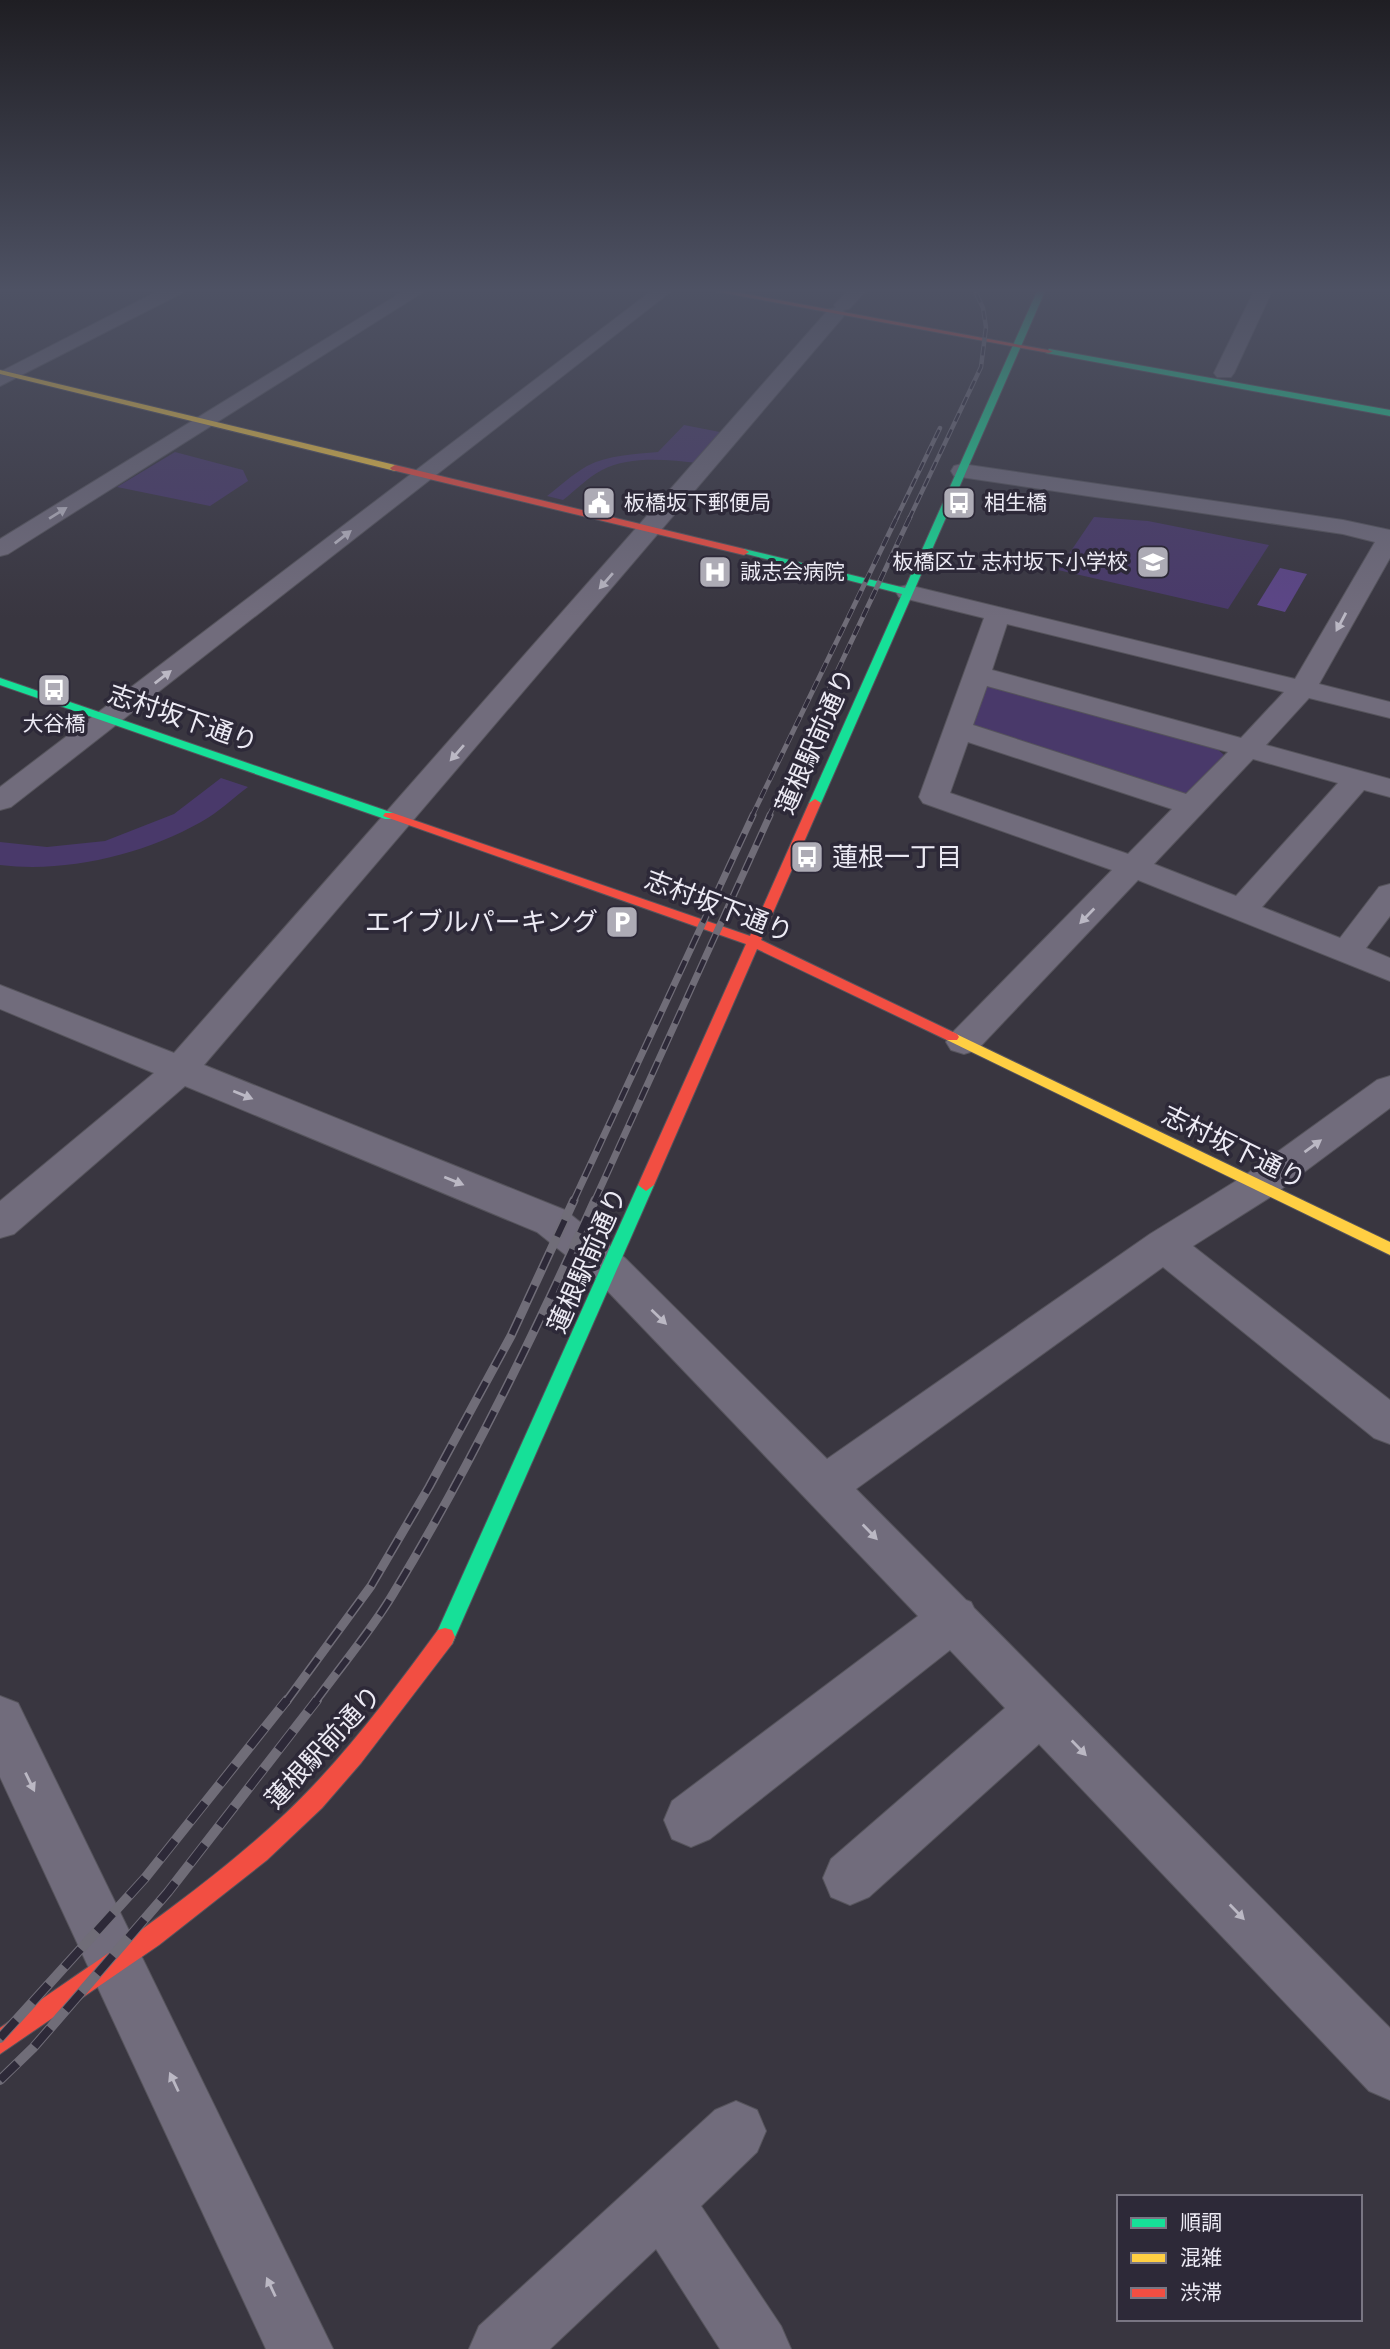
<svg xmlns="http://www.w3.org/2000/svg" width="1390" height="2349" font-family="'PT Sans Narrow','Noto Sans JP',sans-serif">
<rect width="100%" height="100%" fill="#393640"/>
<g fill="#49396a">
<path d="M 684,425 L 725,433 L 699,463 C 668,460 631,455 602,470 C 588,477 576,490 563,500 L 547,496 C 560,486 573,474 587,466 C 608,455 635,454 658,452 Z"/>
<polygon points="175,452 243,470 248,481 210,506 117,487"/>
<polygon points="1094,517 1148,521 1269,545 1228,609 1058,570"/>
<polygon points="990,683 1215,747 1224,755 1187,797 965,726 978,686"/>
<path d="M 221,778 L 248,787 C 233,798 218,813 201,822 C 142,855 67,873 0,865 L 0,842 L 47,847 L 105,841 L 174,814 Z"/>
</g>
<polygon fill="#5c4587" points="1280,568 1307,574 1285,612 1257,605"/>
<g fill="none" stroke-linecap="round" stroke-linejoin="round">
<defs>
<g id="street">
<polygon points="162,289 185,289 182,293 0,386 0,372"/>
<polygon points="407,289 428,289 8,554 0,556 0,539"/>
<polygon points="654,289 674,289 11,807 0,810 0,787"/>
<polygon points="849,289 868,289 849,309 843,310 845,313 843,317 204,1065 565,1210 625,1258 827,1459 1150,1234 1244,1176 1377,1080 1390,1076 1390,1108 1272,1196 1193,1246 1390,1400 1390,1444 1374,1438 1163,1267 856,1489 966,1600 971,1602 974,1608 1390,2028 1390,2100 1369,2091 1039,1744 869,1897 850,1905 831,1897 823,1878 831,1859 1005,1708 950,1650 710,1839 691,1847 672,1839 664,1820 672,1801 918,1616 597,1280 537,1232 185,1086 14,1234 0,1238 0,1201 154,1073 0,1009 0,985 174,1053 829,309 836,308 834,305"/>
<polygon points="1255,289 1273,289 1234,373 1231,377 1217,377 1214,373"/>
<path d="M 962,464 L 1343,520 L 1390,530 L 1390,558 L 1319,684 L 1390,702 L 1390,718 L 1309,698 L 1266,745 L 1390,779 L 1390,797 L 1364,790 L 1262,907 L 1340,938 L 1379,887 L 1390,884 L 1390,916 L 1366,948 L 1390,958 L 1390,981 L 1138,880 L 977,1050 L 964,1054 L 951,1050 L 946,1042 L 951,1034 L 1112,870 L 923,803 L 919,797 L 984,618 L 899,597 L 896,592 L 899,587 L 908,585 L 1295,679 L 1375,542 L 1343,534 L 954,476 L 951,471 L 954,466 ZM 1007,624 L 1284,692 L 1241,738 L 992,670 ZM 987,686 L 1228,752 L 1186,794 L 973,725 ZM 968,742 L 1172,809 L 1128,854 L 950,793 ZM 1253,759 L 1338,783 L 1236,896 L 1154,864 Z"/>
<polygon points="0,1696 18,1703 333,2349 266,2349 0,1777"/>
<polygon points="736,2101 757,2110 766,2131 757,2152 701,2206 781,2326 791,2349 720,2349 656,2249 550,2349 469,2349 479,2326 715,2110"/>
</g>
<g id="fast">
<polygon points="1038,289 1046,289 821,803 815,807 811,806 809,803 902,594 739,552 744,549 905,588"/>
<polygon points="1049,349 1390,410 1390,416 1046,353"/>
<polygon points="0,678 393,813 395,816 393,819 385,819 0,685"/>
<polygon points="646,1179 654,1185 452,1644 445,1646 438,1644 435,1637 438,1630 638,1185"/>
</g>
<g id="slow">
<polygon points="0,370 395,465 400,468 395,471 0,374"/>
<polygon points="952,1032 1390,1242 1390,1255 947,1040 945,1037 947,1034"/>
</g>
<g id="jam">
<polygon points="703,289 719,289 1053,351 1049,353"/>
<polygon points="395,465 744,549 749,552 744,555 392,470 390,468"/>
<polygon points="815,799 821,803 761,940 957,1034 959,1037 957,1040 947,1040 757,949 654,1185 646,1191 638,1185 746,944 383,816 385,813 393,813 750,936 809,803"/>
<path d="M 445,1628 L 452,1630 L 455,1637 L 452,1644 L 361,1763 L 322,1808 L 267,1860 L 159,1945 L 0,2054 L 0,2028 C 98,1960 198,1895 285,1814 C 343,1759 391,1694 438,1630 Z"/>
</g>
</defs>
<use href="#street" stroke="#56545c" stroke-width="2"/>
<use href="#fast" stroke="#56545c" stroke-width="2"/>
<use href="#slow" stroke="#56545c" stroke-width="2"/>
<use href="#jam" stroke="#56545c" stroke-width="2"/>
<use href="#street" fill="#716c7c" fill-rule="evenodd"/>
<use href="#fast" fill="#16e098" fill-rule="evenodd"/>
<use href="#slow" fill="#ffcf43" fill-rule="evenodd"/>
<use href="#jam" fill="#f24e42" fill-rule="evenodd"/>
<defs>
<g id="rail-far4">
<polyline points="896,519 940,428"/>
<polyline points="909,519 981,367 986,327 983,308 974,289"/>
</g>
<g id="rail-far3">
<polyline points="752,816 897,517"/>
<polyline points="769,816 910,517"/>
</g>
<g id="rail-far2">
<polyline points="573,1202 753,815"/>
<polyline points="594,1202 770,815"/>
</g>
<g id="rail-far1">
<polyline points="286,1702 371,1586 429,1487 511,1336 574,1200"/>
<path d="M 315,1702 C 341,1666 371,1631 393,1594 C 470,1467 534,1335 595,1200"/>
</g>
<g id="rail">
<polyline points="0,2038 145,1878 287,1700"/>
<polyline points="0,2080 33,2048 168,1892 317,1700"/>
</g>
</defs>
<use href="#rail-far4" stroke="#706d78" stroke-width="4.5"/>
<use href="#rail-far3" stroke="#706d78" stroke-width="5"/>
<use href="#rail-far2" stroke="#706d78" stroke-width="7"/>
<use href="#rail-far1" stroke="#706d78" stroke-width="9"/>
<use href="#rail" stroke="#706d78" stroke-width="10"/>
<use href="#rail-far4" stroke="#2d2938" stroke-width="2.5" stroke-dasharray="9" stroke-linecap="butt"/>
<use href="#rail-far3" stroke="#2d2938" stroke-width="3.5" stroke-dasharray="10" stroke-linecap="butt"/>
<use href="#rail-far2" stroke="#2d2938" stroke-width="4.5" stroke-dasharray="14" stroke-linecap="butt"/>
<use href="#rail-far1" stroke="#2d2938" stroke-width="6" stroke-dasharray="18" stroke-linecap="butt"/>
<use href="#rail" stroke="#2d2938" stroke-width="8" stroke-dasharray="24" stroke-linecap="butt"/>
</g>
<defs><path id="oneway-solid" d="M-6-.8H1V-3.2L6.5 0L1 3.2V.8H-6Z" transform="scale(1.75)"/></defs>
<g fill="#bbb8c4">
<use href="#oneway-solid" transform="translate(58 513) rotate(-32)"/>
<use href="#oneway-solid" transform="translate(343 537) rotate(-38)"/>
<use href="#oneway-solid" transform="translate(606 581) rotate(131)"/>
<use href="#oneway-solid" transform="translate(1341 622) rotate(118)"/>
<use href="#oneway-solid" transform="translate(163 677) rotate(-38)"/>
<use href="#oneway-solid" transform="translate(457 753) rotate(131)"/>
<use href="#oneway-solid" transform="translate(1087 916) rotate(134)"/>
<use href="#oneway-solid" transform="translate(243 1095) rotate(22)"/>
<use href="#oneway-solid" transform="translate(1313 1146) rotate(-36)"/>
<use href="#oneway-solid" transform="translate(454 1181) rotate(22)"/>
<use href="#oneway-solid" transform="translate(659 1317) rotate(44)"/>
<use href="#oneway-solid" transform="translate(870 1532) rotate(46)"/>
<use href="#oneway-solid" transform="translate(1079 1748) rotate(46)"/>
<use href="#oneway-solid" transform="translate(30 1782) rotate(64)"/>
<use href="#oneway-solid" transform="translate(1237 1912) rotate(46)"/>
<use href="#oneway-solid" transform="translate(174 2082) rotate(-115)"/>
<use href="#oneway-solid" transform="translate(271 2287) rotate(-115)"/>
</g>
<linearGradient id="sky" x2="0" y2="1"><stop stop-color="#1f1e23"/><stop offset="0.47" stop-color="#4e5264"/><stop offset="1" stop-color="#4e5264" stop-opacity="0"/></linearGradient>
<rect width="1390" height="618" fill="url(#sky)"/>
<defs>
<symbol id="civic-square" viewBox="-11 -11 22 22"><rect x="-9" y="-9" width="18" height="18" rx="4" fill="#adabb5" stroke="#2d2938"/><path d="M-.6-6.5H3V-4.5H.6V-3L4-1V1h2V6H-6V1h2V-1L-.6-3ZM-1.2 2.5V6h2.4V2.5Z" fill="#fff"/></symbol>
<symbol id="bus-square" viewBox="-11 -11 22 22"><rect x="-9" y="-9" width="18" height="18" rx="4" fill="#adabb5" stroke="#2d2938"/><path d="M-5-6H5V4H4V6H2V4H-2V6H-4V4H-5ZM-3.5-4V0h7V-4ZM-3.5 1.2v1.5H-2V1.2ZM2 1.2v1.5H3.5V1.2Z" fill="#fff"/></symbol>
<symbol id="school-square" viewBox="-11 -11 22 22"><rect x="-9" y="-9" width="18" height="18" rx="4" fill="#adabb5" stroke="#2d2938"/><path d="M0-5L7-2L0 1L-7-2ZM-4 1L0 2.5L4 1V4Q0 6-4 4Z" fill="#fff"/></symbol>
<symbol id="hospital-square" viewBox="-11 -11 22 22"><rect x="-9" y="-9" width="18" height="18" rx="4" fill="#adabb5" stroke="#2d2938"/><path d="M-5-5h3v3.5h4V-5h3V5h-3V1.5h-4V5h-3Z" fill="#fff"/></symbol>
<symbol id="parking-square" viewBox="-11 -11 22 22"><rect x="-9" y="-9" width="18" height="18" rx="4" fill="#adabb5" stroke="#2d2938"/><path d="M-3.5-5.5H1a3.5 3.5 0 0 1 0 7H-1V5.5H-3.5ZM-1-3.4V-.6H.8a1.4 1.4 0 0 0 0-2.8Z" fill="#fff"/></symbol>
</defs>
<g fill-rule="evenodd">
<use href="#civic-square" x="580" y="484" width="38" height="38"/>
<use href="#bus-square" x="940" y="484" width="38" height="38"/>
<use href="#school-square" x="1134" y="543" width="38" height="38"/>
<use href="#hospital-square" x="696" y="553" width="38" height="38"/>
<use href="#bus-square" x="35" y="671" width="38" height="38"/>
<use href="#bus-square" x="788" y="838" width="38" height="38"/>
<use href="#parking-square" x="603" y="903" width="38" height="38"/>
</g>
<g text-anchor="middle" stroke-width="7" stroke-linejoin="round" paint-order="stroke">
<g font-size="21" fill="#eceaf4" stroke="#2d2938" text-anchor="start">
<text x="624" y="510">板橋坂下郵便局</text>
<text x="984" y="510">相生橋</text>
<text x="1128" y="569" text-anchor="end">板橋区立 志村坂下小学校</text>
<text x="740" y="579">誠志会病院</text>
<text x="54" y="731" text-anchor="middle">大谷橋</text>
</g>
<g font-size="26" fill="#eceaf4" stroke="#2d2938">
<text transform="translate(183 718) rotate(19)" y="9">志村坂下通り</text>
<text transform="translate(815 741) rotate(-66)" y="9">蓮根駅前通り</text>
<text transform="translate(719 906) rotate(21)" y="9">志村坂下通り</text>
<text transform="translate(1234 1147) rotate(26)" y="9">志村坂下通り</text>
<text transform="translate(587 1260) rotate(-66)" y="9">蓮根駅前通り</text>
<text transform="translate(323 1747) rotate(-47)" y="9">蓮根駅前通り</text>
</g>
<g font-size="26" fill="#eceaf4" stroke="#2d2938" text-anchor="start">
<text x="832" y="866">蓮根一丁目</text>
<text x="598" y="931" text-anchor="end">エイブルパーキング</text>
</g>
</g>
<rect x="1117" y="2195" width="245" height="126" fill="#2d2938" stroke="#797683" stroke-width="2"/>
<rect x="1131" y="2218" width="35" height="10" fill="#16e098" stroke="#797683" stroke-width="2"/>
<text x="1180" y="2230" font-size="21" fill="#eceaf4">順調</text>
<rect x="1131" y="2253" width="35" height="10" fill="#ffcf43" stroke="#797683" stroke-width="2"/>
<text x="1180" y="2265" font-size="21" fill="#eceaf4">混雑</text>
<rect x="1131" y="2288" width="35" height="10" fill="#f24e42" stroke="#797683" stroke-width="2"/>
<text x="1180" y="2300" font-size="21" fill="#eceaf4">渋滞</text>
</svg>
